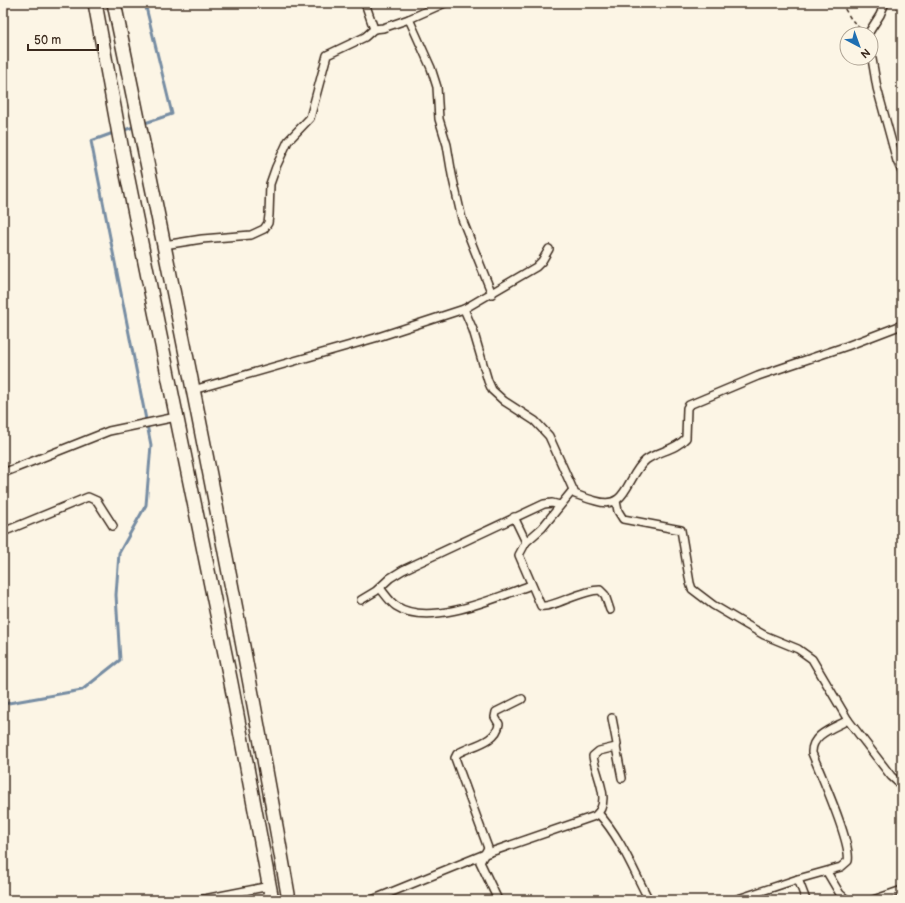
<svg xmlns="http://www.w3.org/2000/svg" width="905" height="903" font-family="'Balsamiq Sans',sans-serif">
<rect width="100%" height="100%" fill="#fcf5e5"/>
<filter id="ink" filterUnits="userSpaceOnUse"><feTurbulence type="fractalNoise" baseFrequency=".025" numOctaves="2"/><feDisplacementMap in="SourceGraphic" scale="8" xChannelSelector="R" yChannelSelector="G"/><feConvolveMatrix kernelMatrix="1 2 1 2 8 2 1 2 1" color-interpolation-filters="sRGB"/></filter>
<g filter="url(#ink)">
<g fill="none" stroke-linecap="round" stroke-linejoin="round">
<g stroke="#778da3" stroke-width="3">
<polyline points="142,124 172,114 145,3"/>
<polyline points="121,131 137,126"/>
<polyline points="3,704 82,690 120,660 116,595 119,553 146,505 151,445 91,141 116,132"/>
</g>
<defs>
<g id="street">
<polyline points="365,3 374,29 383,28 409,19"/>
<polyline points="445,3 409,19 431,68 437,87 439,119 447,145 452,175 462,219 492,294"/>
<polyline points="868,34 880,15 885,3"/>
<polyline points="871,53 877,88 897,161 902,172"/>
<polyline points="164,245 202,239 251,235 264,229 268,223 269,215 270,184 276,167 288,141 310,118 327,55 365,37 374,29"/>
<path d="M 464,309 L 473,330 L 488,381 L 492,390 L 504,401 L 535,421 L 549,436 L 575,494 C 582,497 589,499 596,501 C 628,511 626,476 646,460 C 658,451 676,450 686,438 L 687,408 L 689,405 L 758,376 L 847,346 L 902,325"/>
<polyline points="193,390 375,338 464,309 536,267 542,261 549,249"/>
<polyline points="3,473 109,431 176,417"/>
<polyline points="616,501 618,511 623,519 681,530 690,583 692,589 713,605 745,624 764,635 798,649 812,659 848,720 891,776 902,786"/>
<path d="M 514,517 L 526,542 L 519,555 L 541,606 C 553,608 581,590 600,590 L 605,595 L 610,610"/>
<polyline points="3,532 88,497 97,501 113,526"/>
<polyline points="526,542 542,528 573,490"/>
<path d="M 380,588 C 385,594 390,602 396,606 C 429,628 498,597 531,585"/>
<polyline points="361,600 376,591 390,578 403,570 544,504 552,503 560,505"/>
<polyline points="616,747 622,778"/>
<path d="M 598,813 C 621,838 633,870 649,900"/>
<polyline points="827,872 840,894 847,900"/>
<polyline points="798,879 806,900"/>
<polyline points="199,900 270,886"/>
<path d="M 372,900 L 485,854 L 595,816 C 613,802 595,774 593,756 L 599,751 L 616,747 L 617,744 L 612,718"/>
<path d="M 498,900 L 480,862 L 488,848 L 455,758 L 457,754 C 468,746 497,743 499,724 L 495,717 L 496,712 L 522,699"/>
<path d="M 735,900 L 798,879 L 841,867 L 848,861 C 852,843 820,773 812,753 C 811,734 834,728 848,720"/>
<polyline points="873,900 902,890"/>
</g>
<g id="highway">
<polyline points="95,3 121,145 231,683 272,900"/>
<path d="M 114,3 C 176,301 237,600 289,900"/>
</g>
</defs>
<use href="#street" stroke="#3b2a1e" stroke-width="10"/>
<use href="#highway" stroke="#3b2a1e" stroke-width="16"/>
<polyline stroke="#3b2a1e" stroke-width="1.5" stroke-dasharray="4 3" stroke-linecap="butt" points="841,3 851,19 861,30"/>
<use href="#street" stroke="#fcf5e5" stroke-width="7"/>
<use href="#highway" stroke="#fcf5e5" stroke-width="13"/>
</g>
</g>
<rect width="905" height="903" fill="none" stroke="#fcf5e5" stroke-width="16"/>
<rect x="8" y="8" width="889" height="887" fill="none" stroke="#3b2a1e" stroke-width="1.5" filter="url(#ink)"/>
<g transform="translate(859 46) rotate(139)"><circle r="19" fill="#fcf5e5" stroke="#afa495"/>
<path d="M0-3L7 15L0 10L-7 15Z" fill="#1f6fb2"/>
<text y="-6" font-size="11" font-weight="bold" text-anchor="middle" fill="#3b2a1e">N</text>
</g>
<path d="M28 44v6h70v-6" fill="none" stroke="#3b2a1e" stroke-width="2"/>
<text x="34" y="44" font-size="12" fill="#3b2a1e" stroke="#fcf5e5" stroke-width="3" paint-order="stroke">50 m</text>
</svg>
